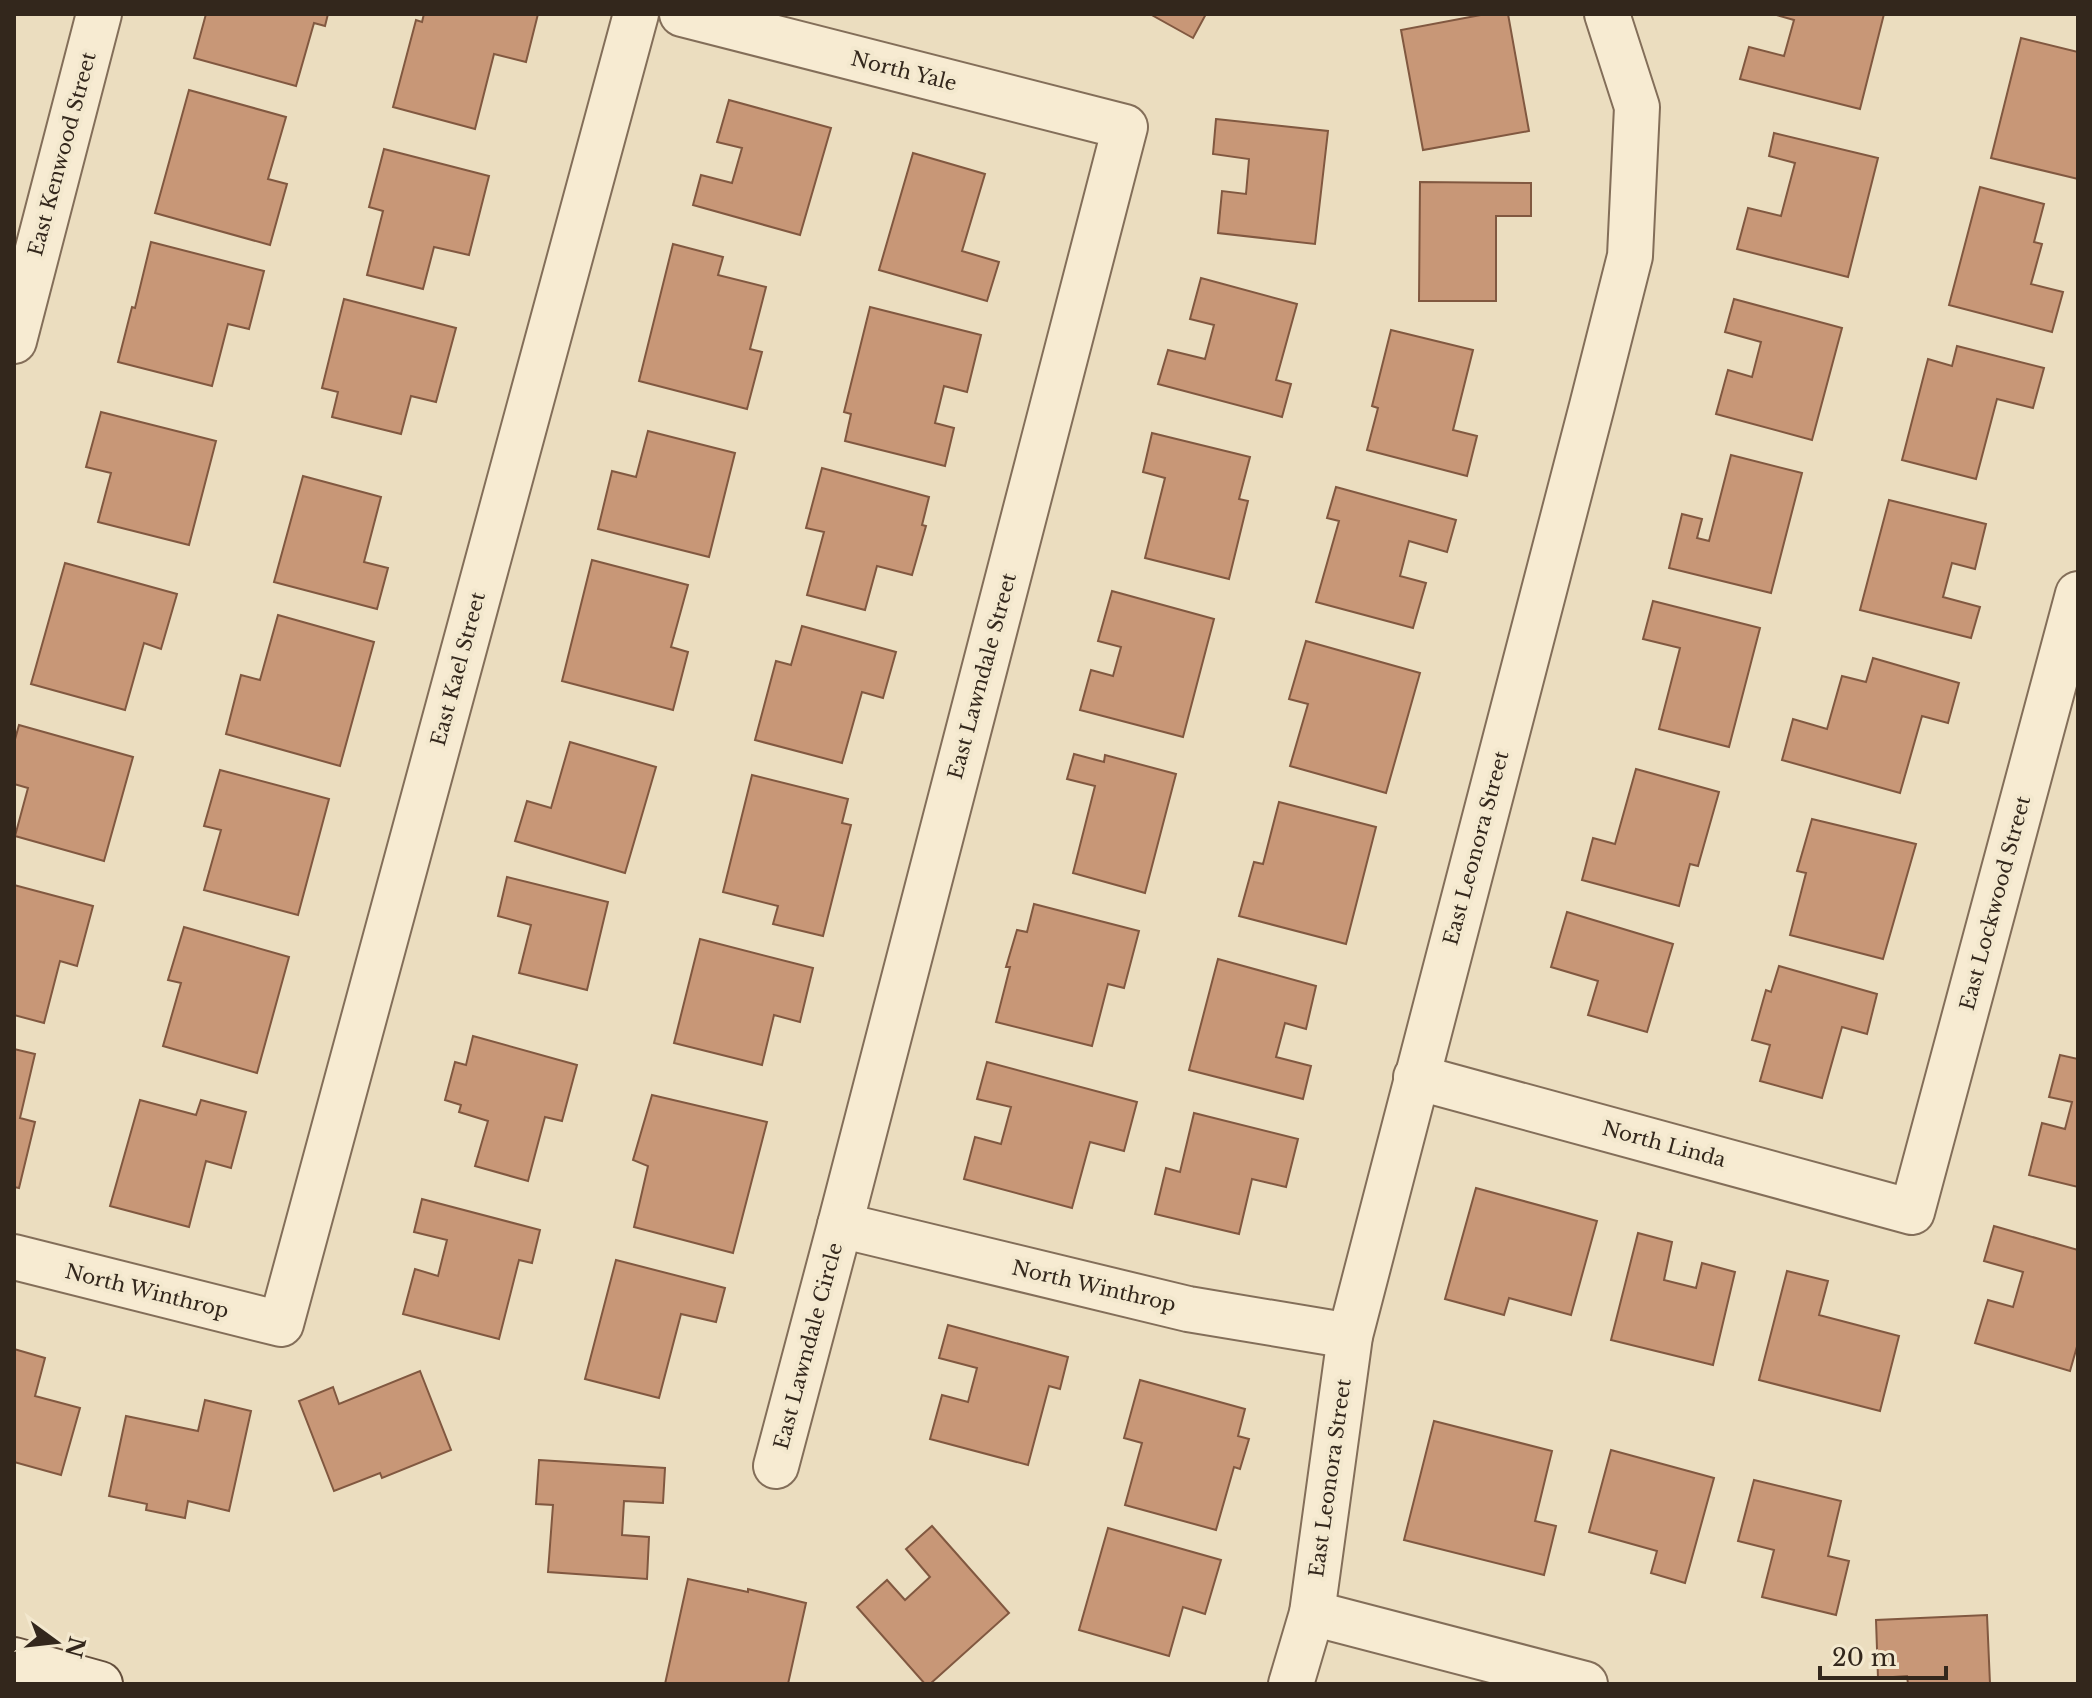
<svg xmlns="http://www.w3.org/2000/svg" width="2092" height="1698" font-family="'Libre Baskerville',serif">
<rect width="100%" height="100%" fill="#ebddbf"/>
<g fill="#c89777" stroke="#815840" stroke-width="2">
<polygon points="206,14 328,14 325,26 314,23 296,86 194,58"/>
<polygon points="424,14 538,14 526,62 494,54 475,129 393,107 416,20 422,22"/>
<polygon points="1150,14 1206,14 1193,38"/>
<polygon points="1486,14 1508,14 1529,131 1423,150 1401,30"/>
<polygon points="1884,14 1860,109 1740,79 1749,47 1784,56 1794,20 1773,14"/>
<polygon points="2021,38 2078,52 2078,179 1991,158"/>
<polygon points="189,90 286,117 268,179 287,184 270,245 155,213"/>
<polygon points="729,100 831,128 800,235 693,205 701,175 732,183 742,148 717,142"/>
<polygon points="1216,119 1328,131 1315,244 1218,233 1222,191 1246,194 1249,159 1213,154"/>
<polygon points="1774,133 1878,158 1848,277 1737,249 1748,208 1781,216 1795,163 1769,156"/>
<polygon points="384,149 489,176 469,255 434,247 423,289 367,275 383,211 369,207"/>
<polygon points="913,153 985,174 962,251 999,262 987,301 879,270"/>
<polygon points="1420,182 1531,183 1531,216 1496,216 1496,301 1419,301"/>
<polygon points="1980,187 2044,204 2034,242 2042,244 2031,284 2063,292 2052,332 1949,305"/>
<polygon points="151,242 264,271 249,329 228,324 212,386 118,362 132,307 135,308"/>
<polygon points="673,244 723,257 718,275 766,287 750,349 762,352 747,409 639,381"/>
<polygon points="1201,278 1297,304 1276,380 1291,384 1282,417 1158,384 1168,350 1205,359 1214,325 1190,319"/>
<polygon points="344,299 456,328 436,402 411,396 401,434 332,417 338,392 322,388"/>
<polygon points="1734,299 1842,328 1812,440 1716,414 1728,370 1752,377 1761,342 1725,332"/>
<polygon points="870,307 981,335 967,392 944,386 935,423 954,428 945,466 845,441 851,414 844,412"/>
<polygon points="1391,330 1473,350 1453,430 1477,436 1467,476 1367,450 1378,408 1372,406"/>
<polygon points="1957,346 2044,368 2033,408 1997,399 1976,479 1902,460 1928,359 1952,366"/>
<polygon points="101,412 216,441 189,545 98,522 111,473 86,467"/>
<polygon points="648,431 735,453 709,557 598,529 612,471 636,477"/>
<polygon points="1152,433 1250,457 1239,499 1248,501 1229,579 1145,558 1165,478 1143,472"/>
<polygon points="1731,455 1802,473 1771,593 1669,568 1682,514 1702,519 1697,538 1709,541"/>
<polygon points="822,468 929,497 922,525 926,526 912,575 877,566 865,610 807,595 824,532 806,528"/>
<polygon points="303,476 381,497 364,562 388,568 377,609 274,582"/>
<polygon points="1336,487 1456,520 1447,552 1409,541 1400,576 1426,583 1413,628 1316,602 1339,521 1327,518"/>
<polygon points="1889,500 1986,524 1975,569 1952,563 1943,597 1980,607 1971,638 1860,610"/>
<polygon points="592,560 688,585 671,647 688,652 673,710 562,681"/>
<polygon points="65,563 177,594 161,649 144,643 125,710 31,684"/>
<polygon points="1112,591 1214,619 1183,737 1080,710 1091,670 1113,676 1121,647 1098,641"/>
<polygon points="1653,601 1760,628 1729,747 1659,729 1680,648 1643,639"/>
<polygon points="278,615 374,642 340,766 226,734 241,675 260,680"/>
<polygon points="802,626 896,652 883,698 862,692 842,763 755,740 776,661 791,665"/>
<polygon points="1306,641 1420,673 1386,793 1290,766 1308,704 1289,699"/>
<polygon points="1873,658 1959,683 1948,723 1922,716 1900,793 1782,760 1793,719 1827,729 1842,676 1866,682"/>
<polygon points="19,725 133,757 104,861 15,836 28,788 14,784 14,743"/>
<polygon points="570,742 656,767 625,873 515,841 527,801 551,808"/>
<polygon points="1074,754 1104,762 1105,755 1176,774 1145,893 1073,873 1095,786 1067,779"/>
<polygon points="1636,769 1719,792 1698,866 1690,864 1679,906 1582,880 1593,838 1615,844"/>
<polygon points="220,770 329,799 298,915 204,890 221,830 204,826"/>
<polygon points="752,775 848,799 842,823 851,825 823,936 773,924 778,906 723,892"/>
<polygon points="1279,802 1376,827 1346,944 1239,916 1254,862 1263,864"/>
<polygon points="1812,819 1916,844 1883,959 1790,935 1806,873 1797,871"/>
<polygon points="507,877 608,902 587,990 519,973 531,925 498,916"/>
<polygon points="14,885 93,906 77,966 60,961 44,1023 14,1015"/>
<polygon points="1034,904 1139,931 1124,988 1108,984 1092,1046 996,1022 1010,967 1006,967 1017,930 1027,932"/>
<polygon points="1567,912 1673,944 1647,1032 1588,1015 1598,981 1551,967"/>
<polygon points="184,927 289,957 257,1073 163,1046 181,983 168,980"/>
<polygon points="700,939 813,968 800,1022 774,1015 762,1065 674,1043"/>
<polygon points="1218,959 1316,986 1306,1029 1285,1023 1276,1057 1311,1066 1303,1099 1189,1070"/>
<polygon points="1779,966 1877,994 1867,1034 1842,1027 1822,1098 1760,1081 1770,1045 1752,1040 1766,990 1771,992"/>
<polygon points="473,1036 577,1065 562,1121 545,1117 528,1181 475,1166 488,1121 459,1112 461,1105 445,1100 455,1062 466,1065"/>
<polygon points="14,1049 35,1054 20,1118 35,1122 19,1188 14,1187"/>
<polygon points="2060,1055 2078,1059 2078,1187 2029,1175 2042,1123 2065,1129 2072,1102 2049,1097"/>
<polygon points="987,1062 1137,1102 1124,1151 1090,1142 1072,1208 964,1179 975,1137 1001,1144 1011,1107 977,1099"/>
<polygon points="652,1095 767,1122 733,1253 634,1227 648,1166 633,1160"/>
<polygon points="140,1100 196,1115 201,1100 246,1112 231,1168 206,1161 189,1227 110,1206"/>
<polygon points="1194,1113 1298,1139 1286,1187 1252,1179 1239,1234 1155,1214 1166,1168 1180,1172"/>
<polygon points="1476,1188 1597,1221 1571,1315 1509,1298 1504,1315 1445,1299"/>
<polygon points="422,1199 540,1230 532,1263 519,1260 499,1339 403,1314 415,1269 438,1276 447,1240 414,1232"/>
<polygon points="1994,1226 2078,1250 2078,1343 2070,1371 1975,1343 1988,1300 2013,1307 2023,1272 1984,1261"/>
<polygon points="1638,1233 1672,1242 1664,1280 1696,1288 1702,1263 1735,1272 1713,1365 1611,1340"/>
<polygon points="616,1260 725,1288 716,1322 681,1314 659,1398 585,1379"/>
<polygon points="1787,1271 1828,1281 1819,1315 1899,1336 1880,1411 1759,1380"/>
<polygon points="948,1325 1068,1357 1060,1389 1049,1386 1028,1465 930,1439 942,1395 968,1402 977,1368 939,1358"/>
<polygon points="14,1349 45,1358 35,1396 80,1408 61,1475 14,1462"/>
<polygon points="420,1371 451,1450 382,1478 380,1473 334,1491 299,1401 333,1387 339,1404"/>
<polygon points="1140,1380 1245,1409 1238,1436 1249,1439 1240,1469 1234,1467 1216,1530 1125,1505 1142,1443 1124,1438"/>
<polygon points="205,1400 251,1411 229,1511 188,1501 185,1518 146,1510 147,1504 109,1496 126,1416 198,1431"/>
<polygon points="1434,1421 1552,1451 1535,1521 1556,1526 1544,1575 1404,1540"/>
<polygon points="1611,1450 1714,1478 1685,1583 1651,1573 1657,1551 1589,1532"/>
<polygon points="539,1460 665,1468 663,1503 624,1501 622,1535 649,1537 647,1579 548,1572 553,1505 536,1504"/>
<polygon points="1754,1480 1841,1501 1828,1556 1849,1561 1836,1615 1762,1597 1774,1550 1738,1541"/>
<polygon points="932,1526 1009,1613 930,1684 925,1684 857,1607 887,1580 905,1600 930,1577 906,1549"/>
<polygon points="1108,1528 1221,1560 1205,1614 1183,1607 1169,1656 1079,1630"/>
<polygon points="688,1579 748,1592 748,1589 806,1603 788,1684 665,1684"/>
<polygon points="1987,1615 1990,1684 1908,1684 1907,1676 1878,1678 1876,1620"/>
</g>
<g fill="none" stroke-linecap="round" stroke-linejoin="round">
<defs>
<g id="minor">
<polyline points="682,14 1125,127 840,1225 776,1466"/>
<polyline points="14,341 99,14"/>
<polyline points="1416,1077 1912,1212 2078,594"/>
<polyline points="840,1225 1188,1309 1350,1336"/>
<polyline points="14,1257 281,1324 636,14"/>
<polyline points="1312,1613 1585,1684"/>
<polyline points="1291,1684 1312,1613 1350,1336 1592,406 1630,256 1637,107 1607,14"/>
</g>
<polyline id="secondary" points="14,1660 100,1684"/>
</defs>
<use href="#minor" stroke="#836e59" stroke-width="48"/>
<use href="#secondary" stroke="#644f3c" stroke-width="48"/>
<use href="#minor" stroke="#f7ebd2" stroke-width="44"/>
<use href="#secondary" stroke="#f7ebd2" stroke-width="44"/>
</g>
<g text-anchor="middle" stroke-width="8" stroke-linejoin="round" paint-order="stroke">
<g font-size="20" fill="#33271c" stroke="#f3e8ce">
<text transform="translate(904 71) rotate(14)" y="7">North Yale</text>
<text transform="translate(62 154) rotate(-75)" y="7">East Kenwood Street</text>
<text transform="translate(458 669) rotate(-75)" y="7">East Kael Street</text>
<text transform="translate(982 676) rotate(-75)" y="7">East Lawndale Street</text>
<text transform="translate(1476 848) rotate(-75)" y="7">East Leonora Street</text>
<text transform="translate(1995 903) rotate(-75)" y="7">East Lockwood Street</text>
<text transform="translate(1664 1144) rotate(15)" y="7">North Linda</text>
<text transform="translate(1094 1286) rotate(13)" y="7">North Winthrop</text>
<text transform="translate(147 1291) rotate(14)" y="7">North Winthrop</text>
<text transform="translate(808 1346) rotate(-75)" y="7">East Lawndale Circle</text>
<text transform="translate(1330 1478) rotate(-82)" y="7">East Leonora Street</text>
</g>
</g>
<rect width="2092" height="1698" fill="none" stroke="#33271c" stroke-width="32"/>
<g transform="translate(56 1642) rotate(105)" stroke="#f3e8ce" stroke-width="6" paint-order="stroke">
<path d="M0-6L14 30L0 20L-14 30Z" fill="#33271c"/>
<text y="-12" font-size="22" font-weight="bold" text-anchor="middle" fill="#33271c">N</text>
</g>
<path d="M1820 1666v12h126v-12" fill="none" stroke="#33271c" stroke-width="4"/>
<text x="1832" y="1666" font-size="24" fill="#33271c" stroke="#f3e8ce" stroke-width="6" paint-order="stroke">20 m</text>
</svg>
